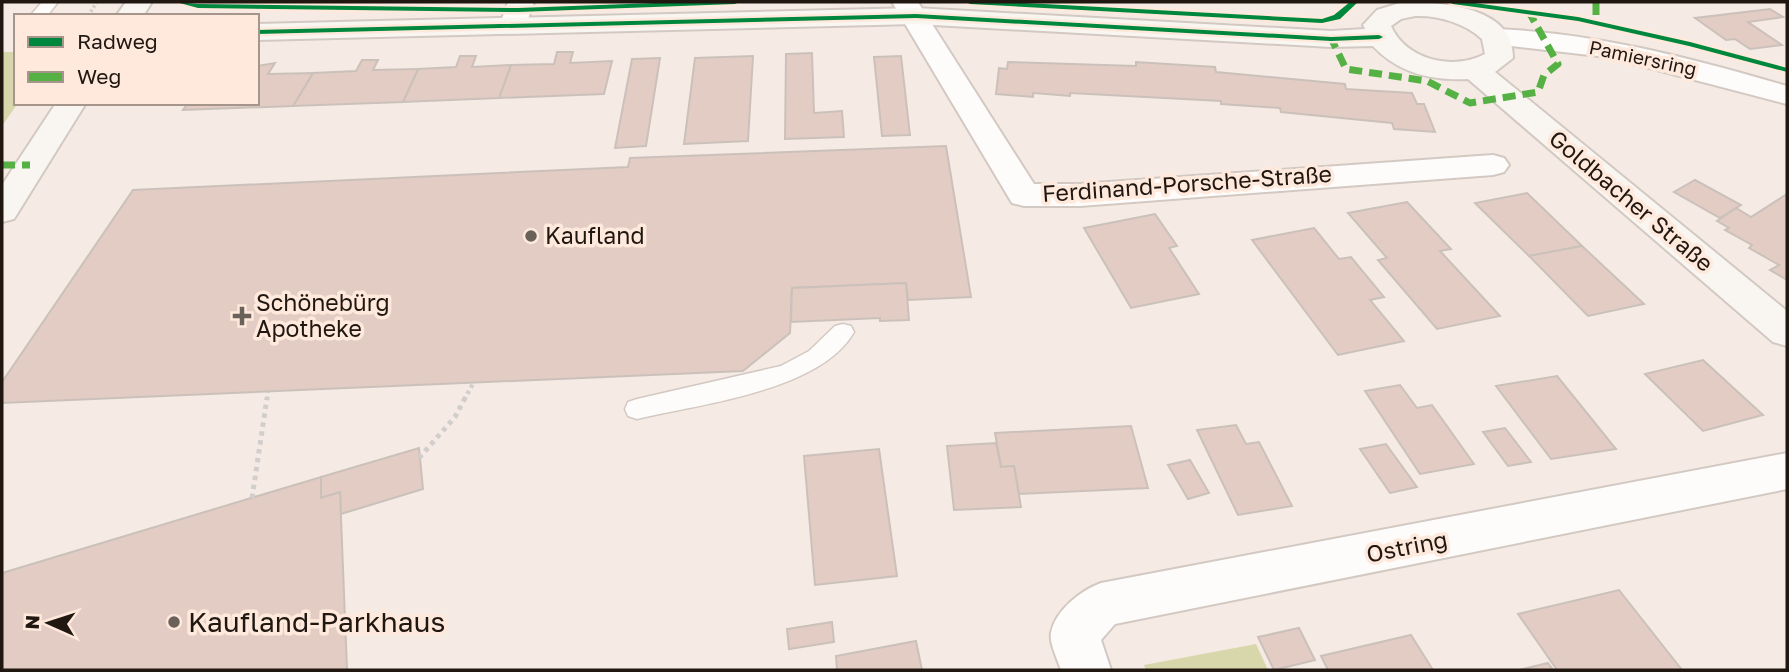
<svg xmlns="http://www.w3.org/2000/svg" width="1789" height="672" font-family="'Golos Text',sans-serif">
<rect width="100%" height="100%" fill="#f6ebe4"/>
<g fill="#d8d7ac">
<polygon points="2,52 16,52 18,103 2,126"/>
<polygon points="1256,644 1268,670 1146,670 1144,665"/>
</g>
<g fill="#e2ccc3" stroke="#cbc1bb" stroke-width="2">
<polygon points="1770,9 1783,17 1748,22 1782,45 1750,49 1735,39 1726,40 1695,18"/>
<polygon points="557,52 573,52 570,63 612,61 604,94 499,98 511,65 554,64"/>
<polygon points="812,53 814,113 842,111 844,137 785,139 786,54"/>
<polygon points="460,56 476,56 472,67 511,65 499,98 403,102 418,69 456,67"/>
<polygon points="753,56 748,141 684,144 695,58"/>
<polygon points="901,56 910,135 882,136 874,57"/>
<polygon points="660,58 646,146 615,148 632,59"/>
<polygon points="362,60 378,60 373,70 418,69 403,102 293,106 313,73 356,71"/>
<polygon points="1008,62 1136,66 1136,62 1215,67 1216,72 1345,84 1346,89 1412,93 1417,104 1424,104 1435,132 1394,129 1392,123 1281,112 1280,108 1221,104 1221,101 1070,93 1070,96 1033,93 1033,97 996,94 999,68 1007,69"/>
<polygon points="275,63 268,74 313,73 293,106 183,110 188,103 257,103 257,66"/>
<polygon points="946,146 971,297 908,300 906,283 792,288 790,333 743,371 2,403 2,382 133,190 628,167 630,158"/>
<polygon points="1695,180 1741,205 1720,218 1674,192"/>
<polygon points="1527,193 1582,246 1529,256 1475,203"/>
<polygon points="1787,194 1787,280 1770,270 1779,265 1749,248 1752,245 1725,230 1729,228 1717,221 1736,208 1751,217"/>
<polygon points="1407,202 1451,249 1440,251 1500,316 1437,329 1378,260 1387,258 1348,213"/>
<polygon points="1155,214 1177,246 1169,248 1199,294 1131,308 1084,228"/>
<polygon points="1314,228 1339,259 1351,257 1384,297 1370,300 1404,341 1338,355 1252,240"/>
<polygon points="1582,246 1644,304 1588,316 1529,256"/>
<polygon points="906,283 909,320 880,321 880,318 791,322 792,288"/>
<polygon points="1703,360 1763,415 1703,431 1645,374"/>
<polygon points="1557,376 1616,449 1551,459 1496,386"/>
<polygon points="1400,385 1417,408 1432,405 1474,464 1420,474 1365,391"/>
<polygon points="1236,425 1246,444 1259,442 1292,506 1238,515 1197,430"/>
<polygon points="1131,426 1148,488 1019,494 1014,466 1001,467 995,433"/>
<polygon points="1505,428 1531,462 1508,466 1483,432"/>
<polygon points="996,443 1001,467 1014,466 1021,507 954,510 947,446"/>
<polygon points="1386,444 1417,487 1390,493 1360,449"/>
<polygon points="419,448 423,489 341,514 340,492 321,498 321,477"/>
<polygon points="879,449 897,576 815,585 804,456"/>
<polygon points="1190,460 1209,493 1188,499 1168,465"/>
<polygon points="321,477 321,498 340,492 347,670 2,670 2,573"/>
<polygon points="1619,590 1682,670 1557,670 1518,614"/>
<polygon points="832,622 834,642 789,649 787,629"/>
<polygon points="1299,628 1315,660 1274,670 1258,637"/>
<polygon points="1411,635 1433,670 1328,670 1321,656"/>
<polygon points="916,641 922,670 837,670 836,656"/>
<polygon points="1548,663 1553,670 1519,670"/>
</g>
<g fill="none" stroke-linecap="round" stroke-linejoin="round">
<defs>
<g id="lane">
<polygon points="42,2 58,2 47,16 30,16"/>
<path d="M 843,324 L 851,326 L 854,332 C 821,391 699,404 637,419 L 628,416 L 625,409 L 628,402 L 637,399 L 781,366 L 809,351 L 835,326 Z"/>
</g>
<g id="street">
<polygon points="508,2 534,2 523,33 503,33 499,27"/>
<polygon points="892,2 918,2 1034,184 1080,184 1493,155 1504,158 1509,165 1504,172 1493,175 1080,206 1024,206 1012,203"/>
<path d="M 1496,29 C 1596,33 1691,58 1787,86 L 1787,104 L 1607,57 L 1486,43 L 1482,37 L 1486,31 Z"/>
<path d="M 1787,453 L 1787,489 L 1115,624 L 1101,640 L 1111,670 L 1061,670 C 1058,660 1049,643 1051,633 C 1055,610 1082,590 1101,583 Z"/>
</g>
<g id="secondary">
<polygon points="126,2 152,2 143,16 116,16"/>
<path d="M 1403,2 C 1441,2 1514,6 1513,58 L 1495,72 L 1787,311 L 1787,346 L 1773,342 L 1468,79 C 1432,81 1398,73 1373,46 L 1331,47 L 916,24 L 257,40 L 257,24 L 916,8 L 1331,31 L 1365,29 L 1363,25 L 1377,10 ZM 1415,16 C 1438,15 1465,23 1482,39 L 1485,54 C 1453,71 1406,60 1391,26 L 1401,19 Z"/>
<polygon points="56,103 86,103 14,219 2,222 2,185"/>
</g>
</defs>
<use href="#lane" stroke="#d3c9c3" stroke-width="3"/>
<use href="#street" stroke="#d3c9c3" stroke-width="4"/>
<use href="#secondary" stroke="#d3c9c3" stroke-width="4"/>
<polyline stroke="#d1cecb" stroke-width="3.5" stroke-dasharray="2.5 2.5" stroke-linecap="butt" points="88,16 97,2"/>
<g stroke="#d1cecb" stroke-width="4.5" stroke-dasharray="3.5 3.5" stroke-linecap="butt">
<polyline points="267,400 268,392"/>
<polyline points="464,400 474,382"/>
</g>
<g stroke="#d1cecb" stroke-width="5" stroke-dasharray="4.5 4.5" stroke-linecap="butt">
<polyline points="419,458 455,417 465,398"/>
<polyline points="252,498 267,398"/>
</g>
<use href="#lane" fill="#fefcfb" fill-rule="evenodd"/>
<use href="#street" fill="#fefcfb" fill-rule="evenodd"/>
<use href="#secondary" fill="#f9f6f2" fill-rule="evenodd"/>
<g stroke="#55b144" stroke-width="7" stroke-dasharray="13 7" stroke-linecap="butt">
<polyline points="1596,2 1596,23"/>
<polyline points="1330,36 1346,69 1427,81 1470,103 1538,92 1544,75 1558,64 1529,12"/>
<polyline points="2,165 30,165"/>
</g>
<defs>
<g id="cycleway">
<polygon points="176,2 198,4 518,8 682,2 739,2 735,4 518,12 198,8"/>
<polygon points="966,2 1006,2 1322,19 1334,15 1350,2 1358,2 1340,19 1322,23 970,4"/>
<polygon points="1449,2 1467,2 1578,17 1690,42 1787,68 1787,72 1689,46 1578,21 1453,4"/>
<polygon points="916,14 1331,37 1379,35 1383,37 1379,39 1331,41 916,18 257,34 257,30"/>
</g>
</defs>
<use href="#cycleway" stroke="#fee9dc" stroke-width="5"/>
<use href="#cycleway" fill="#00873e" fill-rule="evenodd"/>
</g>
<g fill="#6b615b" stroke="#fee9dc" stroke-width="2.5">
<circle cx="531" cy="236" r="7"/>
<path d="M238.5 305.5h7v7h7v7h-7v7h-7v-7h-7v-7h7z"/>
<circle cx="174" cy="622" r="7"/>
</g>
<g text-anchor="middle" stroke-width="7" stroke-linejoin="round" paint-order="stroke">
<g font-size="19" fill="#201711" stroke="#fee9dc">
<text transform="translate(1643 58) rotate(12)" y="7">Pamiersring</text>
</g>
<g font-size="23" fill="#201711" stroke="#fee9dc">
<text transform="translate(1187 184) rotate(-4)" y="8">Ferdinand-Porsche-Straße</text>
<text transform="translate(1631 201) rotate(40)" y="8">Goldbacher Straße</text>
<text transform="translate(1407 547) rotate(-11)" y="8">Ostring</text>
</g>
<g font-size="23" fill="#201711" stroke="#fee9dc" text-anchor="start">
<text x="545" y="244">Kaufland</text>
<text x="256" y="311">Schönebürg<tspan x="256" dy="26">Apotheke</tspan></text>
</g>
<g font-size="28" fill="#201711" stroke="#fee9dc" text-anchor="start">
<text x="188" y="632">Kaufland-Parkhaus</text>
</g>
</g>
<rect width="1789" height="672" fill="none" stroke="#201711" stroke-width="7"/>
<rect x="14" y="14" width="245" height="91" fill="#fee9dc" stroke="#a5958b" stroke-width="2"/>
<rect x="28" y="37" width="35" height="10" fill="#00873e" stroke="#a5958b" stroke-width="2"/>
<text x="77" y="49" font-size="21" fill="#201711">Radweg</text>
<rect x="28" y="72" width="35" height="10" fill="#55b144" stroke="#a5958b" stroke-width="2"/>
<text x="77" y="84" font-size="21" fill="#201711">Weg</text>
<g transform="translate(49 623) rotate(273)" stroke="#fee9dc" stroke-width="5" paint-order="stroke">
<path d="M0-5L12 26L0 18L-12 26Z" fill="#201711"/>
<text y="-10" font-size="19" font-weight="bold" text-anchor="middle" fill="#201711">N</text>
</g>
</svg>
